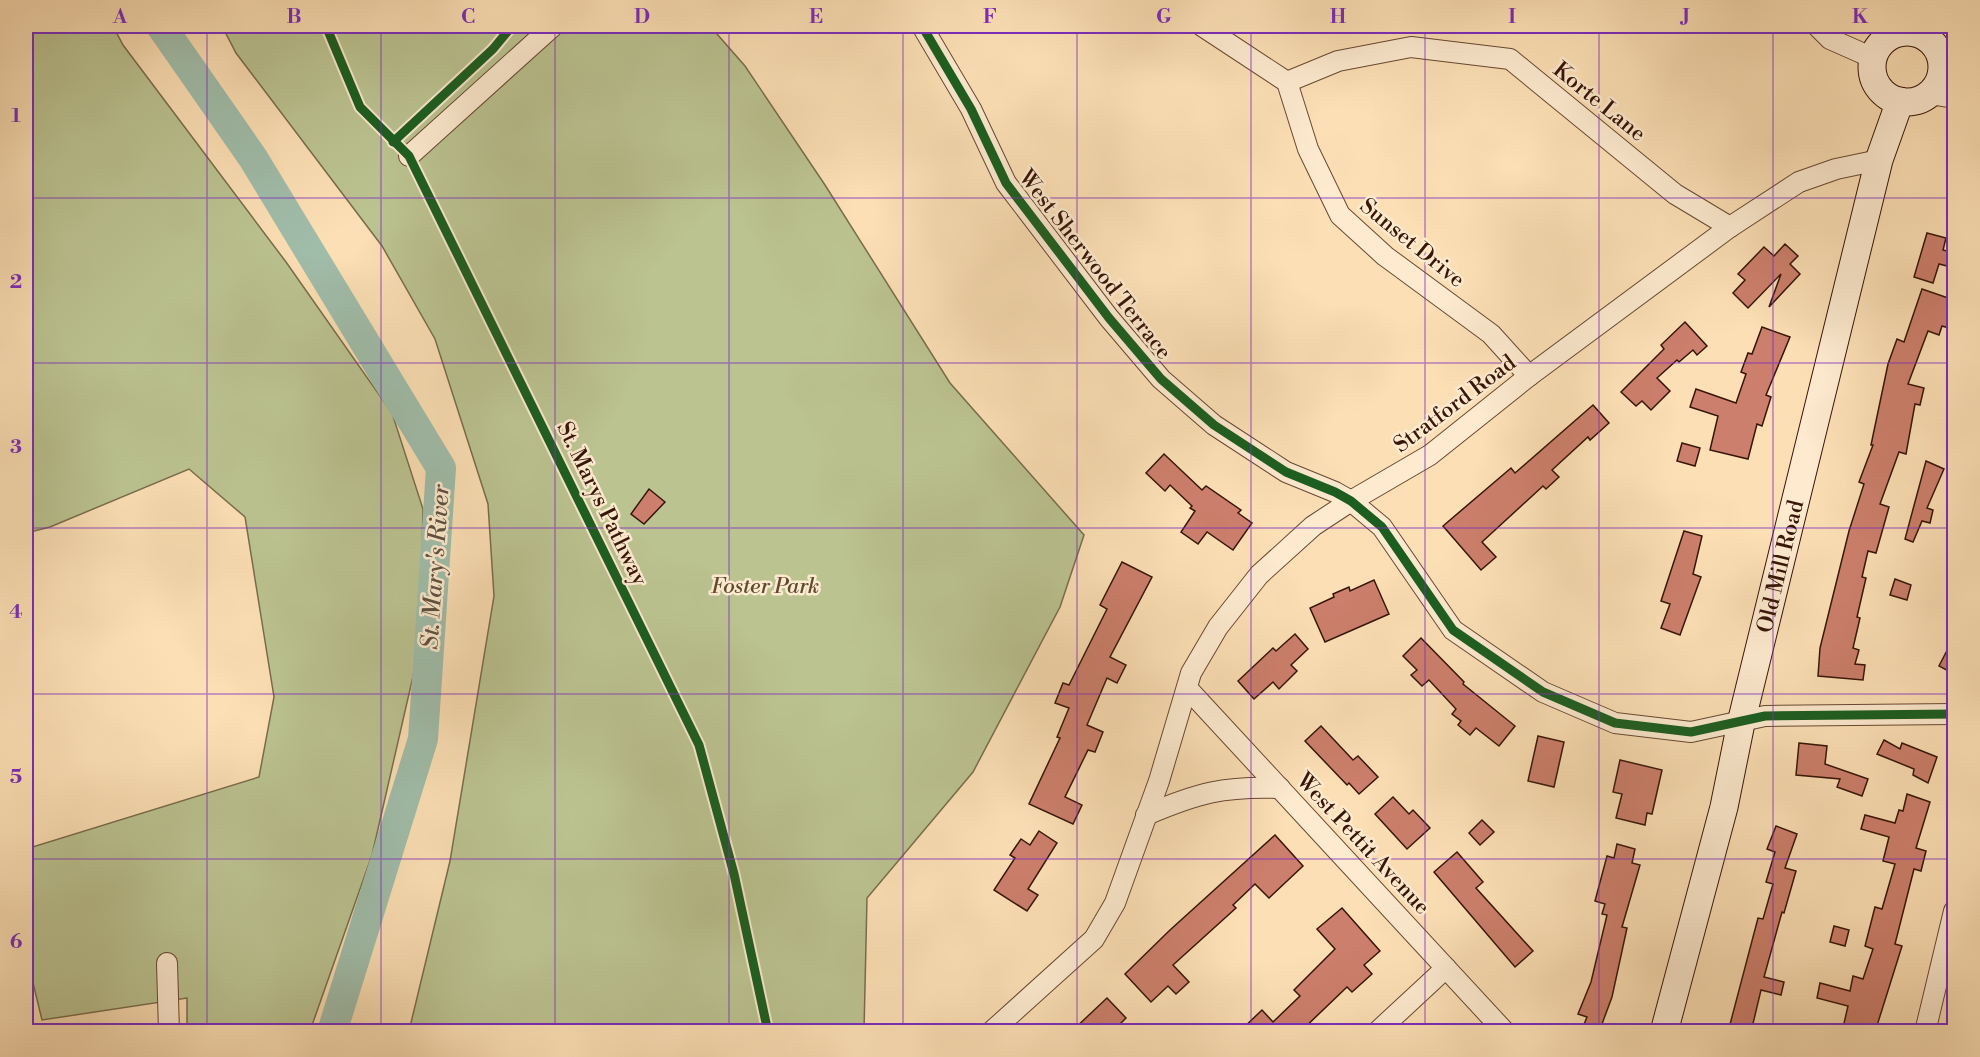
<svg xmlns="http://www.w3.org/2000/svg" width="1980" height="1057" font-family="'Libre Bodoni',serif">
<rect width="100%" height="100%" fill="#fcdfb5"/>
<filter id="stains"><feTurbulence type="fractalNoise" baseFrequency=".00333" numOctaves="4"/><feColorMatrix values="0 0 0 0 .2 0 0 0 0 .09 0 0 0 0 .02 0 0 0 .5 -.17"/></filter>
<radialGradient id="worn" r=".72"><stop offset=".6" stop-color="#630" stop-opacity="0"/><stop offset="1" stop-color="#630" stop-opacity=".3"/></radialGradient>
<g fill="#bbc391" stroke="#796c4c" stroke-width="1.5">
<polygon points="26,26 113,26 123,45 286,262 392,413 423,509 420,646 372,855 310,1031 187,1031 187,998 42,1020 26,954 26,849 259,777 274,697 245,517 189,469 50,527 26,533"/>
<polygon points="222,26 710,26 745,66 825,185 950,383 1084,535 1060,607 973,772 867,898 864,1031 409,1031 450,861 494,596 488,504 435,339 382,246 236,53"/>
</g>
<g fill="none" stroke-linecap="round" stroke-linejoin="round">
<polyline stroke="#a0bdaa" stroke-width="30" points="161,26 253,158 441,468 423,739 332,1032"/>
</g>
<g fill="#cc7f6c" stroke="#371507" stroke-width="1.5">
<polygon points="1927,233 1946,238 1943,250 1954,253 1951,267 1939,264 1933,283 1914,277"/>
<polygon points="1785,244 1798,256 1790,264 1800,274 1769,307 1781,274 1748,308 1733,293 1745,280 1738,274 1764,247 1774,256"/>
<polygon points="1922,289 1951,299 1947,311 1954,313 1954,321 1952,329 1942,326 1939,335 1928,331 1908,384 1924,388 1920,405 1915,404 1906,454 1899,452 1880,504 1889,507 1876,553 1868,551 1862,577 1866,578 1857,617 1860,618 1853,648 1859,650 1855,664 1865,665 1863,680 1818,676 1820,648 1849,531 1864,484 1859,482 1873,445 1871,445 1888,364 1897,339 1904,342"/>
<polygon points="1685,322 1707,346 1697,355 1693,350 1679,362 1677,360 1657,378 1670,391 1651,410 1642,401 1636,406 1621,392 1664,349 1661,345"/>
<polygon points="1762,327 1790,337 1766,395 1771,397 1762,426 1757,424 1748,459 1710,450 1718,416 1690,407 1696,389 1736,403 1746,374 1741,372 1748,353 1752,354"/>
<polygon points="1593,405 1609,423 1590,440 1588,437 1552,470 1559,477 1546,489 1543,486 1482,542 1496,557 1481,570 1443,526 1511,468 1515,473"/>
<polygon points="1682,443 1700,448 1695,466 1677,461"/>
<polygon points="1164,454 1202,490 1206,486 1241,510 1238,513 1252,523 1233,550 1207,532 1198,544 1181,532 1195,511 1190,508 1192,506 1170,485 1165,491 1146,473"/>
<polygon points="1926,461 1944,469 1927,508 1933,510 1930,523 1922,521 1913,542 1905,539"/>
<polygon points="649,489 665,502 644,524 631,514"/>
<polygon points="1684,531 1702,536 1693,574 1701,577 1680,635 1661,628 1670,604 1661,601"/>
<polygon points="1122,562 1152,577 1110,657 1126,665 1117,683 1107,678 1087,725 1103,732 1095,752 1088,750 1065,797 1082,805 1073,824 1029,804 1060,738 1057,737 1069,708 1055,703 1063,683 1069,685 1107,609 1100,605"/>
<polygon points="1895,579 1911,585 1907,600 1890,595"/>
<polygon points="1374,580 1389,614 1325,642 1310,608 1334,597 1333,594 1349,587 1350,591"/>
<polygon points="1295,634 1308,649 1291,665 1297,671 1279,689 1273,682 1254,699 1238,681 1273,648 1276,651"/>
<polygon points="1954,637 1954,674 1939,666"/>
<polygon points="1421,638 1464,682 1463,684 1515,726 1499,746 1476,728 1470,735 1458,725 1461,721 1452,714 1456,709 1429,680 1422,686 1411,675 1417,670 1403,656"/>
<polygon points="1321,726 1353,760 1358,756 1378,777 1359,794 1349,783 1347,785 1305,741"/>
<polygon points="1538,736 1564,742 1554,787 1528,781"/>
<polygon points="1884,740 1900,749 1902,743 1937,757 1928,783 1913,775 1914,769 1877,754"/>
<polygon points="1799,743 1827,746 1825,764 1868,779 1862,796 1837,787 1840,779 1796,775"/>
<polygon points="1620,760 1662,770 1652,814 1647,813 1645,825 1616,818 1622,794 1613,792"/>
<polygon points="1907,794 1930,802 1916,848 1926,851 1921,871 1914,869 1895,944 1902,946 1875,1032 1842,1032 1848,1006 1817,998 1820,983 1850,991 1853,976 1863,979 1873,949 1865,946 1875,907 1882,909 1895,864 1883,861 1889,837 1861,829 1865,815 1895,823 1899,810 1903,811"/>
<polygon points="1393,797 1409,814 1413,810 1430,828 1407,849 1375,814"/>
<polygon points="1482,820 1494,832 1480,845 1469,833"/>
<polygon points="1776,826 1797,834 1785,868 1796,871 1784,913 1782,912 1764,977 1784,982 1781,995 1761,990 1751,1032 1728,1032 1758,918 1763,919 1773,884 1766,882 1775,852 1767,849"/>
<polygon points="1039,831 1057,843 1028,889 1038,895 1027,911 994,890 1015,858 1010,855 1021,839 1030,845"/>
<polygon points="1275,835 1303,866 1269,898 1255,884 1233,905 1236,908 1173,965 1189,982 1176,994 1168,986 1151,1002 1125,974 1170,930"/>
<polygon points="1617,844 1635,849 1632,863 1640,865 1622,927 1627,928 1612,997 1599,1032 1581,1032 1587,1017 1578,1014 1591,982 1607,915 1602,914 1605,904 1595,901 1607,856 1614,858"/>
<polygon points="1457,852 1483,882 1476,888 1533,951 1515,967 1434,872"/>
<polygon points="1342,908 1380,951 1364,965 1372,974 1352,992 1347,987 1300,1032 1239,1032 1262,1010 1273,1022 1300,996 1294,990 1335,949 1317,929"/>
<polygon points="1834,926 1849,930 1845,946 1830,942"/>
<polygon points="1107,998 1126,1018 1112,1032 1071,1032"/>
</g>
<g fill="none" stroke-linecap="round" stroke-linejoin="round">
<defs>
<g id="street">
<polyline points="922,26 971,109 1006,183 1109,318 1161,379 1214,425 1286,472 1335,492 1351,501 1382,527 1453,630 1543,692 1615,723 1691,732 1765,716 1954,714"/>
<polyline points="1202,26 1287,82 1308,149 1340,215 1385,256 1491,334 1529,376"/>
<polyline points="1817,26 1830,39 1873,58"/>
<polyline points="1940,54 1954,54"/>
<polyline points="1287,82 1338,61 1411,47 1510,59 1675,194 1730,227"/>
<polyline points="1930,94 1954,98"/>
<polyline points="409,156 553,26"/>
<polyline points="1187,688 1505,1032"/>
<path d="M 1146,815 C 1198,793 1223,786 1280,788"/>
<polyline points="167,963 169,1032"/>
<polyline points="991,1032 1094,939 1115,903 1159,781 1191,673 1218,627 1259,575 1313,526 1351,501 1430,455 1529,376 1730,227 1799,182 1836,169 1879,160"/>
<polyline points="1377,1032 1446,968"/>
<polyline points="1925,1032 1954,911"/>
</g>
<g id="secondary">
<circle cx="1907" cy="67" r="35"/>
<path id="s1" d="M 1664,1032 L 1724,807 L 1741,723 L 1879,160 L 1900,101"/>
</g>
</defs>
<use href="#street" stroke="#684832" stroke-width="22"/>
<use href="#secondary" stroke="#371507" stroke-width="29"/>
<use href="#street" stroke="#fdeacf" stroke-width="20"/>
<use href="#secondary" stroke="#fdeacf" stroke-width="27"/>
<defs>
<g id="cycleway">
<polyline points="326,26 360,107 409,156 699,745 734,874 768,1032"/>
<polyline points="922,26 971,109 1006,183 1109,318 1161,379 1214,425 1286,472 1335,492 1351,501 1382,527 1453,630 1543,692 1615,723 1691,732 1765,716 1954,714"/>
<polyline points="393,142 493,49 512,26"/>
</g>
</defs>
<use href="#cycleway" stroke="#fdeacf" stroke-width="13"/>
<use href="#cycleway" stroke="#1b5e20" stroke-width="9"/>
</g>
<path fill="none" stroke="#7b2cbf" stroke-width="1.5" stroke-opacity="0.55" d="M 207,26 L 207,1032M 381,26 L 381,1032M 555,26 L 555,1032M 729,26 L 729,1032M 903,26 L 903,1032M 1077,26 L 1077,1032M 1251,26 L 1251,1032M 1425,26 L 1425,1032M 1599,26 L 1599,1032M 1773,26 L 1773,1032M 26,198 L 1954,198M 26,363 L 1954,363M 26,528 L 1954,528M 26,694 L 1954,694M 26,859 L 1954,859"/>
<g text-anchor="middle" stroke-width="5" stroke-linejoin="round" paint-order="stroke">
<g font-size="22" fill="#371507" stroke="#fdeacf">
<text transform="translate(1600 101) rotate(39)" y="8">Korte Lane</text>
<text transform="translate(1413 242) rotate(39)" y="8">Sunset Drive</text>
<text transform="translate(1096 264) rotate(52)" y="8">West Sherwood Terrace</text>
<text transform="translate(1454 403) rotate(-37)" y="8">Stratford Road</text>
<text transform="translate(603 503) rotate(64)" y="8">St. Marys Pathway</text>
<text dy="8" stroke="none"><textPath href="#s1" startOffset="480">Old Mill Road</textPath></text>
<text transform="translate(1364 843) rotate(47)" y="8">West Pettit Avenue</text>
</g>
<g font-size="22" font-style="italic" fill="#5f4930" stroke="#fdeacf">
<text x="765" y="593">Foster Park</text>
</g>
<g font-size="24" font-style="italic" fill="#5c5040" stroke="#fdeacf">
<text transform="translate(435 567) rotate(-86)" y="8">St. Mary's River</text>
</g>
</g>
<rect width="1980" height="1057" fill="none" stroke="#fcdfb5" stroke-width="66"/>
<rect x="33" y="33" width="1914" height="991" fill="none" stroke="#7b2cbf" stroke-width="2"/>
<g font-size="20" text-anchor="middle" font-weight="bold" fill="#7b2cbf">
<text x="120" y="23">A</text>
<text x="294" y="23">B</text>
<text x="468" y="23">C</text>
<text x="642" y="23">D</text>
<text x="816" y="23">E</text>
<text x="990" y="23">F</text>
<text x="1164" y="23">G</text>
<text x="1338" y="23">H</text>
<text x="1512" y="23">I</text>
<text x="1686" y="23">J</text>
<text x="1860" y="23">K</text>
<text x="16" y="122">1</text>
<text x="16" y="288">2</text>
<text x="16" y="453">3</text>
<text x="16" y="618">4</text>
<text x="16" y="783">5</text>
<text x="16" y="948">6</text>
</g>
<rect width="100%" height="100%" filter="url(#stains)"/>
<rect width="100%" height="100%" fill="url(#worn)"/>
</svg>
